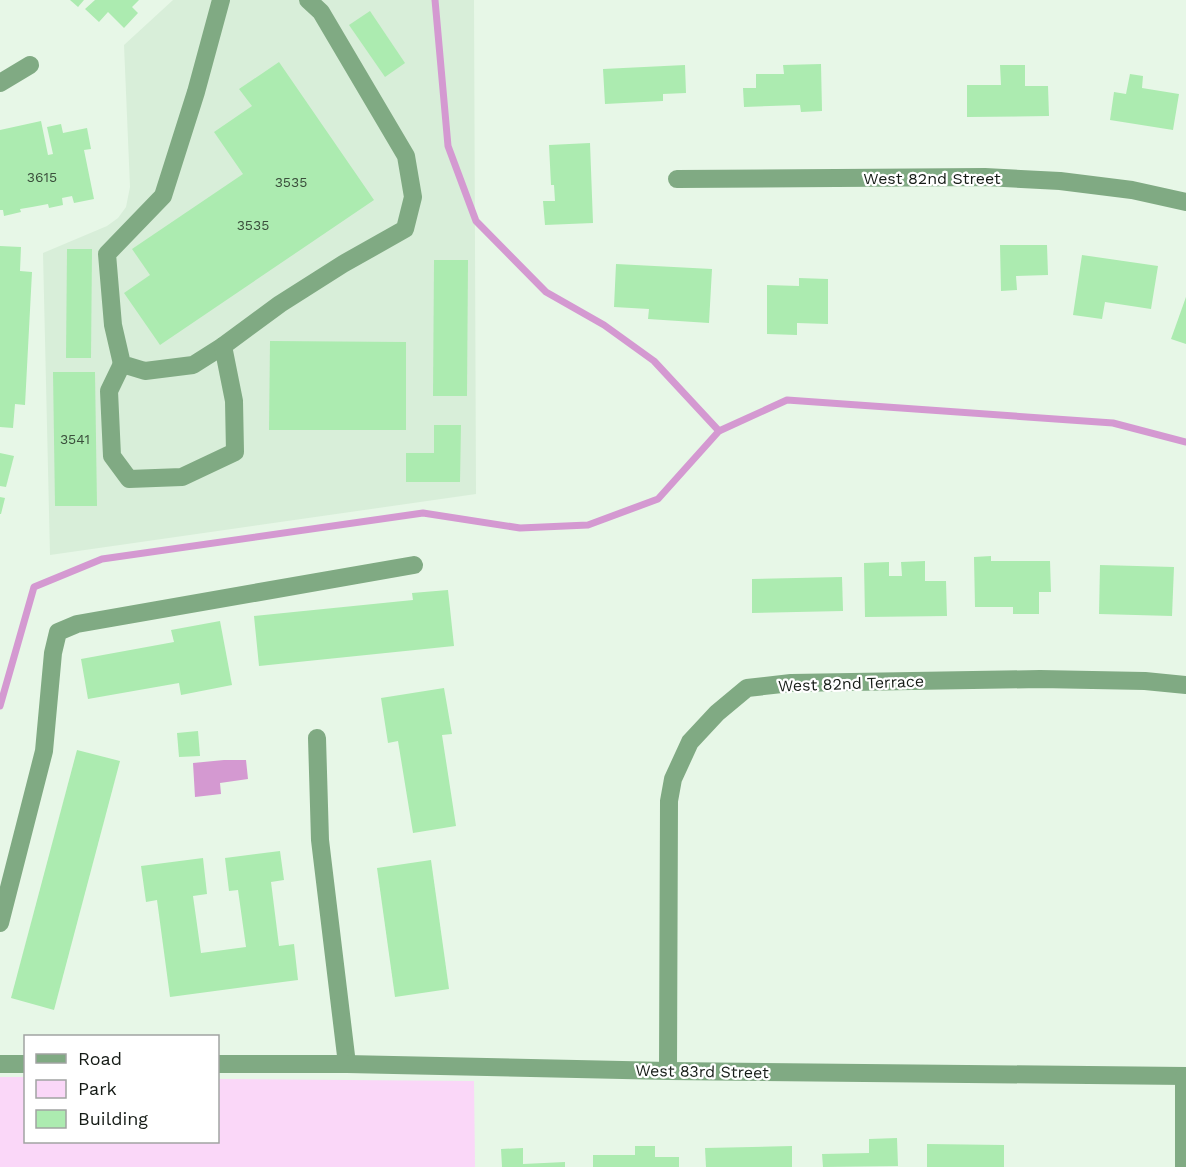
<svg xmlns="http://www.w3.org/2000/svg" width="1186" height="1167" font-family="'Work Sans',sans-serif">
<rect width="100%" height="100%" fill="#e7f7e7"/>
<polygon fill="#d8eed9" points="173,0 474,0 476,494 50,555 43,253 107,226 118,218 126,207 130,187 124,45"/>
<polygon fill="#fad7f8" points="0,1077 25,1077 26,1142 218,1142 218,1079 474,1081 475,1167 0,1167"/>
<polygon fill="#d499d1" points="224,760 246,760 248,779 220,783 221,794 195,797 193,763"/>
<g fill="none" stroke-linecap="round" stroke-linejoin="round">
<g stroke="#d499d1" stroke-width="7">
<polyline points="435,0 448,146 476,221 546,292 604,325 654,361 719,431"/>
<polyline points="0,706 34,587 102,559 423,513 520,528 588,525 658,499 719,431 787,400 1113,423 1186,442"/>
</g>
</g>
<g fill="#acebb0">
<polygon points="70,0 84,0 78,7"/>
<polygon points="95,0 139,0 132,7 138,13 124,28 108,12 99,22 85,9"/>
<polygon points="370,11 405,63 385,77 349,25"/>
<polygon points="279,62 374,200 160,345 124,293 150,275 132,249 243,174 214,132 252,106 239,89"/>
<polygon points="821,64 822,111 801,112 800,105 744,107 743,88 756,88 756,74 784,74 783,65"/>
<polygon points="685,65 686,93 663,94 663,101 605,104 603,69"/>
<polygon points="1000,65 1025,65 1025,86 1048,86 1049,116 967,117 967,85 1001,85"/>
<polygon points="1130,74 1143,76 1142,88 1179,94 1173,130 1110,120 1114,92 1126,94"/>
<polygon points="41,121 48,155 53,154 47,127 61,124 63,133 87,128 91,149 84,150 94,199 74,203 72,196 62,198 63,205 49,208 48,204 32,207 20,209 21,212 4,216 3,210 0,210 0,130"/>
<polygon points="590,143 593,223 545,225 543,201 555,201 554,185 551,185 549,145"/>
<polygon points="1000,245 1047,245 1048,275 1016,276 1017,290 1001,291"/>
<polygon points="0,246 21,247 20,271 32,272 25,405 15,404 13,428 0,427"/>
<polygon points="67,249 92,249 91,358 66,358"/>
<polygon points="1082,255 1158,266 1151,309 1105,302 1102,319 1073,315"/>
<polygon points="434,260 468,260 467,396 433,396"/>
<polygon points="616,264 712,269 709,323 648,319 649,309 614,307"/>
<polygon points="799,278 828,279 828,324 797,323 797,335 767,334 767,285 799,286"/>
<polygon points="1186,297 1186,344 1171,339"/>
<polygon points="270,341 406,342 406,430 269,430"/>
<polygon points="53,372 95,372 97,506 55,506"/>
<polygon points="434,425 461,425 460,482 406,482 406,453 434,453"/>
<polygon points="0,453 14,456 6,487 0,486"/>
<polygon points="0,497 5,498 1,514 0,514"/>
<polygon points="991,556 991,561 1050,561 1051,592 1039,592 1039,614 1013,614 1013,607 975,607 974,557"/>
<polygon points="925,561 925,581 946,581 947,616 865,617 864,563 889,562 889,576 902,576 901,562"/>
<polygon points="1100,565 1174,567 1172,616 1099,614"/>
<polygon points="842,577 843,611 752,613 752,579"/>
<polygon points="448,590 454,646 259,666 254,616 413,600 412,593"/>
<polygon points="220,621 232,685 181,695 179,683 88,699 81,659 174,642 171,630"/>
<polygon points="444,688 452,734 442,735 456,826 413,833 398,741 388,743 381,698"/>
<polygon points="198,731 200,756 179,757 177,733"/>
<polygon points="77,750 120,761 54,1010 11,998"/>
<polygon points="280,851 284,880 271,882 279,946 294,944 298,980 170,997 157,900 146,902 141,866 203,858 207,894 193,896 201,953 246,947 238,890 229,891 225,858"/>
<polygon points="431,860 449,989 395,997 377,868"/>
<polygon points="897,1138 898,1166 823,1167 822,1154 869,1153 869,1139"/>
<polygon points="927,1144 1004,1145 1004,1167 927,1167"/>
<polygon points="635,1146 655,1146 655,1157 679,1157 679,1167 593,1167 593,1155 635,1155"/>
<polygon points="792,1146 792,1167 706,1167 705,1148"/>
<polygon points="523,1148 523,1164 565,1162 565,1167 502,1167 501,1149"/>
</g>
<g fill="none" stroke-linecap="round" stroke-linejoin="round">
<g stroke="#80aa83" stroke-width="18">
<polyline points="221,0 196,92 163,196 107,254 113,325 122,364 145,371 193,365 223,346 280,304 343,264 405,229 413,197 406,156 321,12 308,0"/>
<polyline points="0,83 30,65"/>
<polyline points="677,179 985,177 1060,181 1132,190 1186,202"/>
<polyline points="122,364 109,391 112,456 129,479 182,477 235,452 234,401 223,346"/>
<polyline points="317,738 320,840 347,1064"/>
<polyline points="0,923 44,751 53,653 58,632 77,624 414,565"/>
<polyline points="0,1064 26,1064"/>
<polyline points="218,1064 347,1064 668,1071 1186,1076"/>
<polyline points="668,1071 669,801 673,779 690,742 717,713 747,688 791,683 1040,679 1145,681 1186,685"/>
<polyline points="1184,1167 1184,1076"/>
</g>
</g>
<g text-anchor="middle" stroke-width="4.5" stroke-linejoin="round" paint-order="stroke">
<g font-size="14" fill="#3b4f3c">
<text x="42" y="182">3615</text>
<text x="291" y="187">3535</text>
<text x="253" y="230">3535</text>
<text x="75" y="444">3541</text>
</g>
<g font-size="16" fill="#151b16" stroke="#fff">
<text x="932" y="184">West 82nd Street</text>
<text transform="translate(851 683) rotate(-2)" y="6">West 82nd Terrace</text>
<text transform="translate(702 1071) rotate(1)" y="6">West 83rd Street</text>
</g>
</g>
<rect x="24" y="1035" width="195" height="108" fill="#ffffff" stroke="#a1a4a2" stroke-width="1.5"/>
<rect x="36" y="1054" width="30" height="9" fill="#80aa83" stroke="#a1a4a2" stroke-width="1.5"/>
<text x="78" y="1065" font-size="18" fill="#151b16">Road</text>
<rect x="36" y="1080" width="30" height="18" fill="#fad7f8" stroke="#a1a4a2" stroke-width="1.5"/>
<text x="78" y="1095" font-size="18" fill="#151b16">Park</text>
<rect x="36" y="1110" width="30" height="18" fill="#acebb0" stroke="#a1a4a2" stroke-width="1.5"/>
<text x="78" y="1125" font-size="18" fill="#151b16">Building</text>
</svg>
